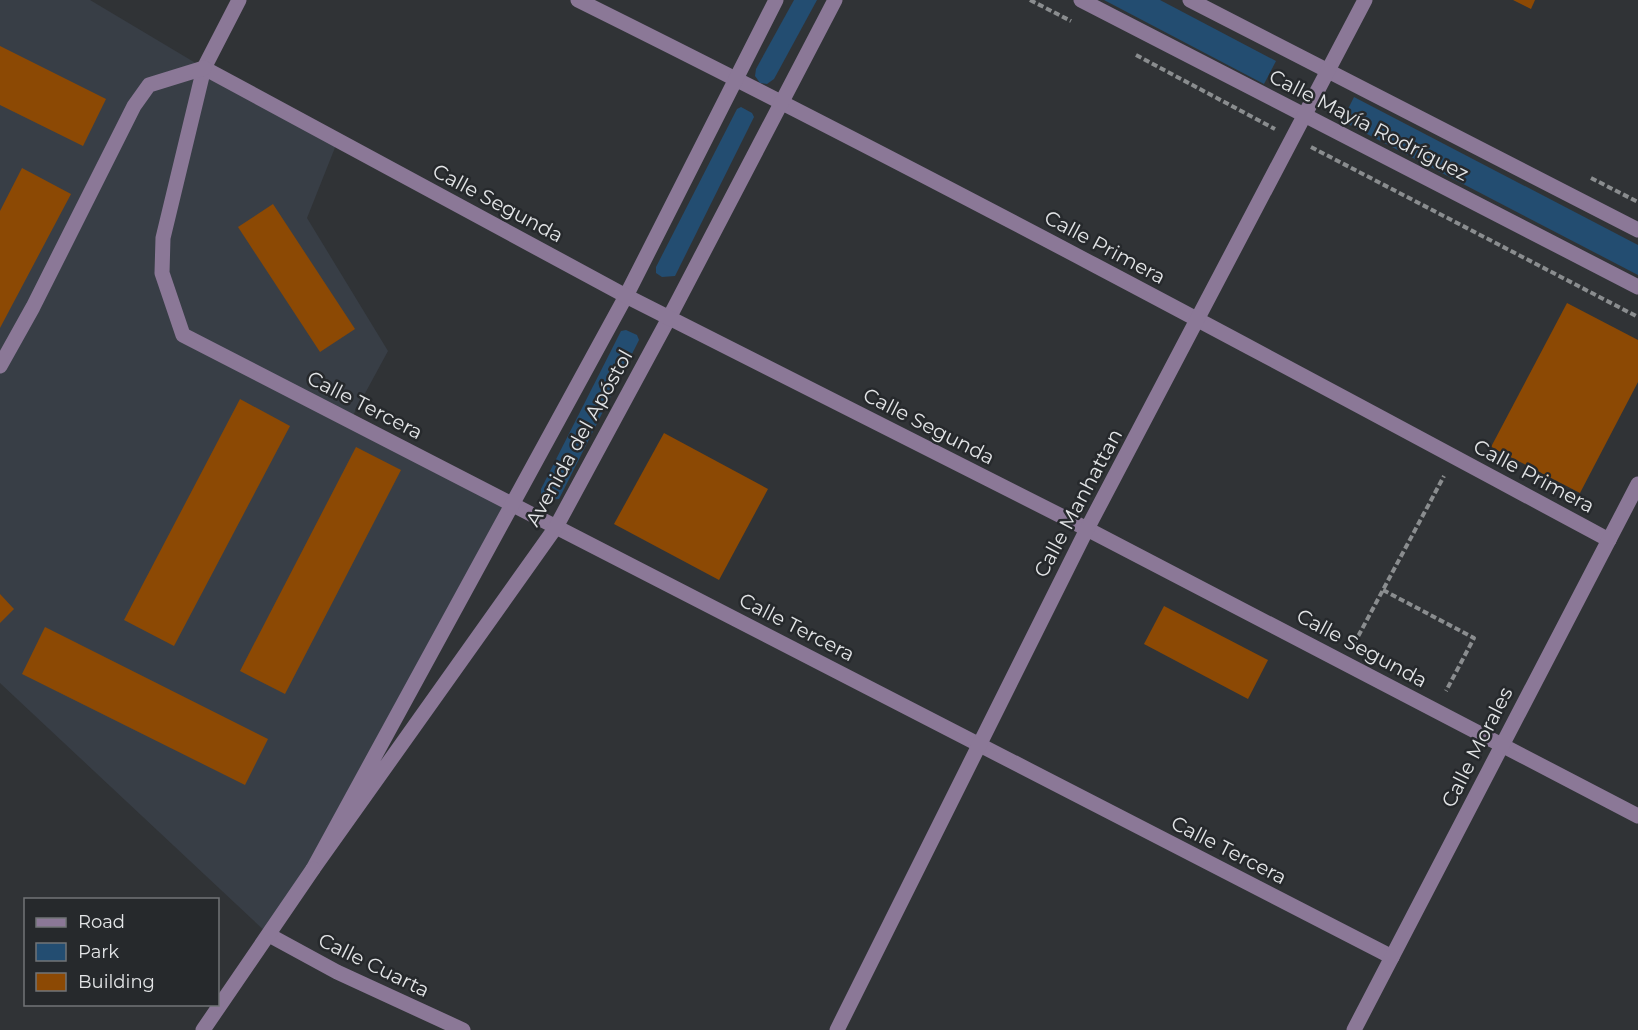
<svg xmlns="http://www.w3.org/2000/svg" width="1638" height="1030" font-family="Montserrat,sans-serif">
<rect width="100%" height="100%" fill="#303336"/>
<polygon fill="#383e46" points="0,0 90,0 204,68 338,140 307,218 388,351 350,421 513,505 269,935 0,683"/>
<g fill="#234d71">
<polygon points="794,0 817,0 774,79 767,84 760,83 755,76 756,69"/>
<polygon points="1104,0 1160,0 1276,61 1264,84"/>
<polygon points="1354,97 1638,245 1638,275 1342,121"/>
<polygon points="741,107 752,113 754,117 675,276 662,277 656,273 656,267 737,109"/>
<polygon points="626,330 637,335 639,340 559,499 546,500 541,495 541,489 621,331"/>
</g>
<g fill="#8c4904">
<polygon points="1513,0 1535,0 1531,9"/>
<polygon points="0,46 106,99 83,146 0,105"/>
<polygon points="22,168 71,194 0,328 0,211"/>
<polygon points="273,204 355,329 320,352 238,227"/>
<polygon points="1567,303 1638,340 1638,382 1580,493 1491,447"/>
<polygon points="240,399 290,426 174,646 124,620"/>
<polygon points="664,433 768,489 719,580 614,524"/>
<polygon points="356,447 401,470 285,694 240,671"/>
<polygon points="0,594 14,609 0,623"/>
<polygon points="1164,606 1268,660 1248,699 1144,644"/>
<polygon points="45,627 268,739 245,785 22,674"/>
</g>
<g fill="none" stroke-linecap="round" stroke-linejoin="round">
<g stroke="#8a8d8f" stroke-width="4" stroke-dasharray="6 3" stroke-linecap="butt">
<polyline points="1030,0 1071,21"/>
<polyline points="1136,55 1275,129"/>
<polyline points="1311,147 1638,317"/>
<polyline points="1591,178 1638,202"/>
<polyline points="1383,590 1474,638 1446,691"/>
<polyline points="1354,644 1444,476"/>
</g>
<g stroke="#8b7897" stroke-width="15">
<polyline points="239,0 204,68 163,238 162,273 183,335 1392,957"/>
<path d="M 578,0 C 925,172 1267,356 1609,540"/>
<polyline points="776,0 626,296 313,869 556,527 669,318 835,0"/>
<polyline points="1081,0 1638,287"/>
<polyline points="1190,0 1638,230"/>
<polyline points="204,68 626,296 1087,529 1638,816"/>
<polyline points="0,366 33,307 134,106 149,85 204,68"/>
<polyline points="269,935 337,972 463,1030"/>
<polyline points="203,1030 313,869"/>
<polyline points="837,1030 1087,529 1365,0"/>
<polyline points="1354,1030 1638,484"/>
</g>
</g>
<g text-anchor="middle" stroke-width="5" stroke-linejoin="round" paint-order="stroke">
<g font-size="20" fill="#e3e5e7" stroke="#26292c">
<text transform="translate(1369 125) rotate(27)" y="7">Calle Mayía Rodríguez</text>
<text transform="translate(498 203) rotate(28)" y="7">Calle Segunda</text>
<text transform="translate(1105 247) rotate(28)" y="7">Calle Primera</text>
<text transform="translate(365 405) rotate(27)" y="7">Calle Tercera</text>
<text transform="translate(929 426) rotate(27)" y="7">Calle Segunda</text>
<text transform="translate(579 438) rotate(-61)" y="7">Avenida del Apóstol</text>
<text transform="translate(1534 476) rotate(28)" y="7">Calle Primera</text>
<text transform="translate(1078 503) rotate(-62)" y="7">Calle Manhattan</text>
<text transform="translate(797 627) rotate(27)" y="7">Calle Tercera</text>
<text transform="translate(1362 648) rotate(28)" y="7">Calle Segunda</text>
<text transform="translate(1477 747) rotate(-63)" y="7">Calle Morales</text>
<text transform="translate(1229 850) rotate(27)" y="7">Calle Tercera</text>
<text transform="translate(374 965) rotate(26)" y="7">Calle Cuarta</text>
</g>
</g>
<rect x="24" y="898" width="195" height="108" fill="#26292c" stroke="#727477" stroke-width="1.5"/>
<rect x="36" y="918" width="30" height="9" fill="#8b7897" stroke="#727477" stroke-width="1.5"/>
<text x="78" y="928" font-size="18" fill="#e3e5e7">Road</text>
<rect x="36" y="943" width="30" height="18" fill="#234d71" stroke="#727477" stroke-width="1.5"/>
<text x="78" y="958" font-size="18" fill="#e3e5e7">Park</text>
<rect x="36" y="973" width="30" height="18" fill="#8c4904" stroke="#727477" stroke-width="1.5"/>
<text x="78" y="988" font-size="18" fill="#e3e5e7">Building</text>
</svg>
